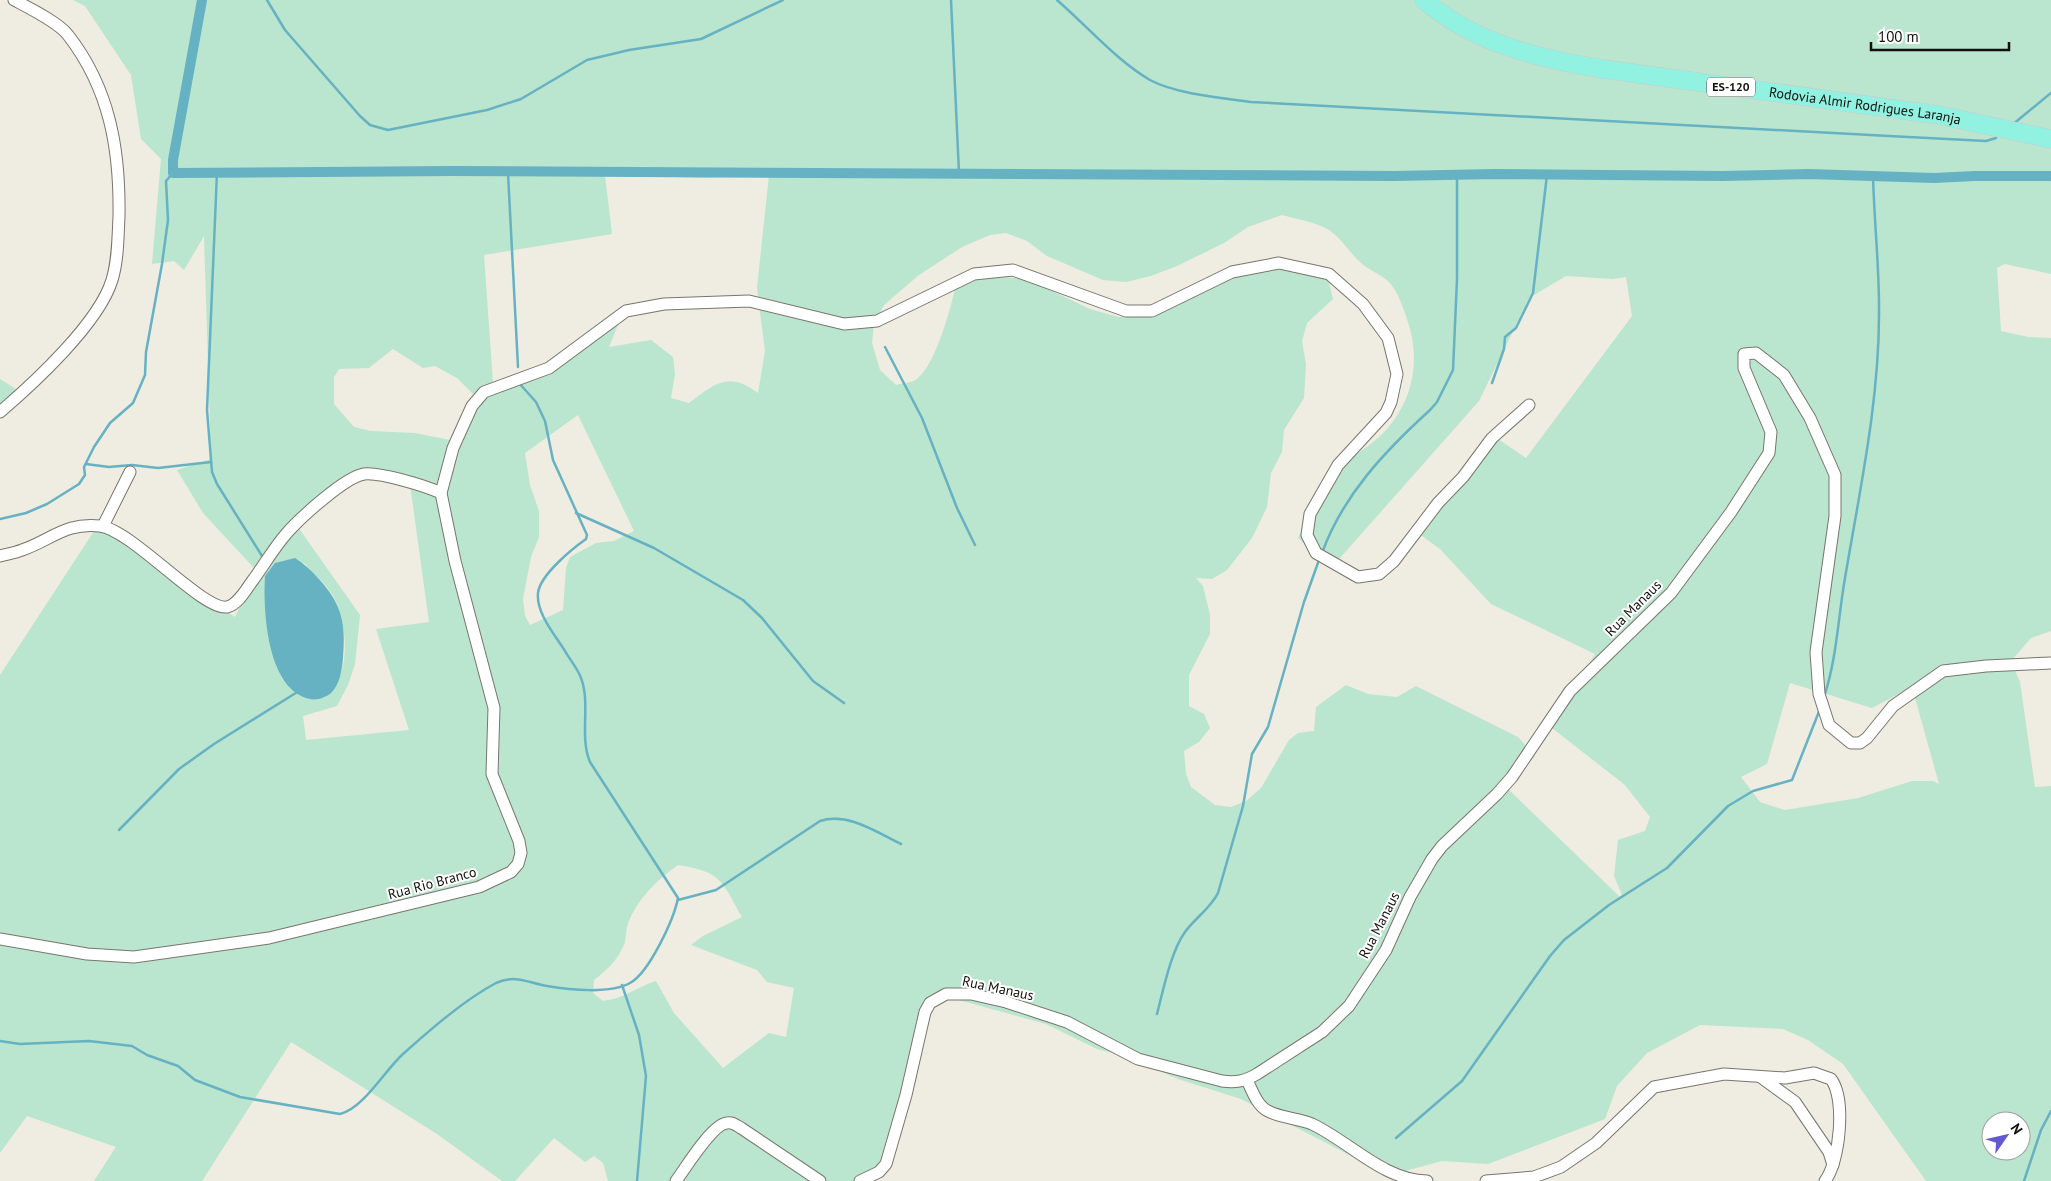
<svg xmlns="http://www.w3.org/2000/svg" width="2051" height="1181" font-family="'PT Sans',sans-serif">
<rect width="100%" height="100%" fill="#efece1"/>
<g fill="#bae5cf" fill-rule="evenodd">
<path d="M 73,0 L 2051,0 L 2051,274 L 2005,264 L 1997,268 L 2001,331 L 2028,337 L 2051,338 L 2051,631 L 2031,638 L 2011,661 L 2020,682 L 2035,787 L 2051,786 L 2051,1181 L 1926,1181 L 1843,1064 L 1808,1040 L 1783,1029 L 1700,1025 L 1647,1053 L 1617,1086 L 1605,1119 L 1488,1164 L 1442,1161 L 1405,1171 L 1371,1166 L 1241,1099 L 1178,1079 L 1128,1057 L 1097,1049 L 1046,1024 L 948,997 L 921,1007 L 887,1167 L 866,1181 L 608,1181 L 603,1163 L 594,1156 L 585,1162 L 554,1138 L 515,1181 L 502,1181 L 437,1134 L 291,1042 L 202,1181 L 94,1181 L 116,1147 L 27,1116 L 0,1153 L 0,675 L 98,525 L 235,617 L 250,586 L 254,568 L 203,513 L 177,470 L 211,459 L 204,236 L 184,270 L 174,261 L 152,264 L 161,159 L 141,139 L 131,75 L 85,6 ZM 605,175 L 705,178 L 769,175 L 757,288 L 765,351 L 758,393 C 729,371 715,383 689,403 L 671,398 L 675,374 L 673,357 L 651,340 L 609,347 L 622,315 L 550,371 L 493,383 L 484,255 L 612,234 ZM 1282,215 C 1297,219 1315,222 1329,230 C 1342,239 1350,253 1361,263 C 1369,270 1382,275 1389,282 C 1398,292 1403,307 1407,319 C 1429,381 1397,440 1337,463 L 1298,538 L 1332,567 L 1479,401 L 1529,298 L 1566,276 L 1613,279 L 1626,277 L 1632,316 L 1526,458 L 1495,437 L 1411,528 L 1440,549 L 1491,604 L 1595,654 L 1552,728 L 1625,785 L 1650,817 L 1645,831 L 1618,840 L 1614,876 L 1622,895 L 1620,897 L 1507,788 L 1535,756 L 1518,737 L 1416,686 L 1397,697 L 1368,694 L 1346,685 L 1316,707 L 1314,731 L 1298,733 L 1289,740 L 1261,788 L 1246,801 L 1231,807 L 1215,805 L 1191,787 L 1186,774 L 1184,751 L 1199,742 L 1210,728 L 1204,714 L 1189,706 L 1189,675 L 1210,634 L 1210,615 L 1203,586 L 1196,578 L 1212,579 L 1227,570 L 1252,538 L 1267,507 L 1271,473 L 1282,452 L 1284,430 L 1304,398 L 1306,364 L 1302,341 L 1307,323 L 1333,299 L 1328,279 L 1280,269 L 1238,276 L 1214,286 L 1197,296 L 1151,314 L 1118,317 L 1090,309 L 1037,284 L 1019,278 L 978,277 L 956,284 C 951,308 936,363 918,378 C 913,383 902,383 896,385 L 880,370 L 872,343 L 874,324 L 884,305 L 919,275 L 962,247 L 990,235 L 1006,233 L 1027,241 L 1047,256 L 1103,280 L 1126,282 L 1151,276 L 1177,266 L 1224,243 L 1248,227 ZM 393,349 L 423,368 L 435,366 L 457,378 L 480,401 L 455,441 L 415,433 L 371,431 L 354,427 L 334,404 L 334,377 L 339,369 L 369,368 ZM 578,415 L 634,531 L 614,541 L 596,543 L 570,557 L 566,568 L 563,610 L 530,625 L 525,616 L 523,599 L 531,557 L 539,537 L 539,511 L 530,485 L 525,453 ZM 361,474 L 410,484 L 429,622 L 376,629 L 409,730 L 306,740 L 303,716 L 337,706 L 348,685 L 355,664 L 360,615 L 300,530 L 296,519 ZM 304,563 C 315,575 330,587 336,602 C 348,629 351,679 324,698 L 282,679 C 270,648 267,617 265,584 ZM 1790,683 L 1872,708 L 1912,687 L 1939,784 L 1933,781 L 1912,781 L 1858,798 L 1785,810 L 1760,802 L 1741,777 L 1767,764 ZM 678,865 C 722,872 721,880 742,917 L 703,936 L 691,945 L 757,970 L 767,982 L 794,988 L 786,1037 L 769,1033 L 723,1068 L 674,1013 L 656,981 C 637,987 623,999 603,1001 L 593,993 L 594,980 C 608,969 619,959 625,942 C 626,935 626,929 628,923 C 638,898 656,881 678,865 ZM 1991,1121 L 2021,1121 L 2021,1151 L 1991,1151 Z"/>
<polygon points="0,379 19,391 0,408"/>
</g>
<path fill="#66b2c2" d="M 295,558 C 304,564 311,570 318,578 C 342,604 346,623 343,658 C 342,670 340,684 331,693 C 324,699 314,701 306,698 C 267,685 263,611 265,576 L 275,563 Z"/>
<g fill="none" stroke-linecap="round" stroke-linejoin="round">
<g stroke="#66b2c2" stroke-width="2.5">
<polyline points="267,0 285,30 360,116 370,125 388,130 487,110 521,99 587,60 629,50 701,39 783,0"/>
<polyline points="951,0 959,173"/>
<path d="M 1057,0 C 1087,26 1116,60 1150,80 C 1176,94 1222,98 1251,102 L 1889,136 L 1986,141 L 1996,138"/>
<polyline points="2012,125 2051,93"/>
<polyline points="217,172 207,410 212,472 217,484 262,556"/>
<polyline points="508,173 518,367"/>
<polyline points="2050,176 2051,180"/>
<polyline points="885,347 922,418 957,508 975,545"/>
<polyline points="1492,383 1504,349 1505,337 1516,328 1533,293 1547,175"/>
<polyline points="86,464 109,467 132,465 158,468 211,462"/>
<polyline points="576,513 654,548 743,600 762,618 813,681 844,703"/>
<polyline points="0,519 26,513 47,504 79,484 85,475 84,467 94,447 110,423 133,403 145,375 146,352 162,264 168,220 166,181 173,173"/>
<path d="M 1322,553 C 1343,495 1385,451 1430,410 L 1437,402 L 1453,370 L 1457,279 L 1457,175"/>
<path d="M 1824,697 C 1837,658 1838,618 1845,578 C 1860,489 1880,398 1879,307 C 1879,263 1874,219 1873,175"/>
<polyline points="119,830 179,769 214,744 299,691"/>
<path d="M 678,900 L 716,890 L 820,821 C 848,812 876,832 901,844"/>
<polyline points="622,985 639,1035 646,1076 637,1181"/>
<path d="M 1157,1014 C 1163,991 1171,951 1185,932 C 1195,918 1210,909 1218,893 L 1243,806 L 1252,754 L 1268,727 L 1304,602 L 1319,560"/>
<path d="M 0,1041 L 20,1044 L 89,1041 L 132,1046 L 147,1055 L 178,1066 L 195,1080 L 240,1097 L 340,1114 C 363,1109 385,1070 403,1054 C 430,1030 464,1000 496,983 C 515,974 529,983 547,986 C 570,990 610,994 630,983 C 649,973 674,919 678,898 L 590,762 C 579,736 591,704 581,678 C 578,669 570,660 565,651 C 555,635 536,613 538,593 C 540,575 572,549 586,539 L 587,535 L 553,460 L 545,421 L 536,402 L 519,383"/>
<polyline points="1396,1138 1462,1081 1550,956 1564,940 1609,905 1667,868 1728,806 1753,791 1792,780 1820,709"/>
<polyline points="2024,1181 2041,1130 2051,1111"/>
</g>
<polyline stroke="#66b2c2" stroke-width="10" points="202,0 173,160 173,173 453,171 1394,176 1495,174 1722,176 1809,174 1934,178 1975,176 2051,176"/>
<defs>
<g id="street">
<path d="M 0,412 C 34,383 99,323 112,280 C 118,261 118,237 119,216 C 120,150 110,89 68,35 C 58,22 29,8 14,0"/>
<polyline points="103,526 130,472"/>
<path d="M 0,556 C 7,554 15,553 22,550 C 51,540 66,522 100,526 C 132,530 203,611 227,607 C 238,605 247,588 253,580 C 264,565 274,548 286,534 C 300,518 345,477 364,474 C 380,472 426,486 441,493"/>
<polyline points="0,939 87,954 134,957 269,938 479,887 511,872 518,864 521,853 519,841 492,774 494,708 455,561 441,493 453,448 472,406 484,392 549,368 626,311 664,304 749,301 844,324 877,321 974,274 1013,270 1126,311 1152,311 1232,272 1279,263 1329,274 1363,304 1388,338 1397,374 1391,402 1386,413 1338,465 1310,514 1307,535 1316,553 1358,577 1379,574 1394,561 1438,503 1463,477 1492,438 1529,405"/>
<polyline points="1762,1078 1795,1102 1829,1152 1833,1165"/>
<path d="M 1247,1080 C 1252,1090 1257,1106 1268,1111 C 1281,1118 1298,1118 1312,1124 C 1350,1142 1383,1180 1427,1181"/>
<path d="M 676,1181 C 685,1169 712,1124 727,1123 C 732,1122 736,1125 741,1128 L 820,1181"/>
<path d="M 860,1181 L 879,1172 L 886,1164 L 906,1095 L 925,1012 L 930,1003 L 946,994 L 971,994 L 1006,1002 L 1067,1022 L 1138,1059 L 1222,1081 C 1236,1083 1245,1081 1257,1074 L 1322,1032 L 1349,1006 L 1386,950 L 1410,897 L 1432,859 L 1442,846 L 1497,794 L 1512,777 L 1570,691 L 1671,593 L 1731,512 L 1769,453 L 1771,432 L 1744,368 L 1744,354 L 1756,353 L 1784,375 L 1810,418 L 1835,475 L 1835,516 L 1816,652 L 1819,694 L 1829,725 L 1851,743 L 1860,743 L 1867,738 L 1893,706 L 1943,671 L 1986,666 L 2051,663"/>
<path d="M 1486,1181 L 1534,1177 L 1561,1167 L 1596,1143 L 1654,1087 L 1724,1074 L 1785,1078 L 1814,1073 L 1831,1079 C 1846,1099 1840,1161 1825,1181"/>
</g>
<g id="primary">
<path id="s1" d="M 1424,0 C 1474,43 1539,59 1603,69 L 1939,115 L 2051,139"/>
</g>
</defs>
<use href="#street" stroke="#79756c" stroke-width="13"/>
<use href="#primary" stroke="#cbcbca" stroke-width="19"/>
<use href="#street" stroke="#fff" stroke-width="11"/>
<use href="#primary" stroke="#91f2e2" stroke-width="18"/>
</g>
<g text-anchor="middle" stroke-width="4" stroke-linejoin="round" paint-order="stroke">
<rect fill="#fff" stroke="#595856" stroke-width="1" x="1707" y="77.5" width="48" height="19" rx="4"/>
<g font-size="12" font-weight="bold" fill="#12110d">
<text x="1731" y="91">ES-120</text>
</g>
<g font-size="14" fill="#12110d" stroke="#fff">
<text dy="5" stroke="none"><textPath href="#s1" startOffset="459">Rodovia Almir Rodrigues Laranja</textPath></text>
<text transform="translate(1633 608) rotate(-45)" y="5">Rua Manaus</text>
<text transform="translate(432 883) rotate(-15)" y="5">Rua Rio Branco</text>
<text transform="translate(1379 925) rotate(-63)" y="5">Rua Manaus</text>
<text transform="translate(998 988) rotate(12)" y="5">Rua Manaus</text>
</g>
</g>
<g transform="translate(2006 1136) rotate(56)"><circle r="24" fill="#ffffff" stroke="#a0a09e"/>
<path d="M0-4L9 19L0 12L-9 19Z" fill="#6059d2"/>
<text y="-8" font-size="14" font-weight="bold" text-anchor="middle" fill="#12110d">N</text>
</g>
<path d="M1871 42v8h138v-8" fill="none" stroke="#12110d" stroke-width="2.5"/>
<text x="1878" y="42" font-size="15" fill="#12110d" stroke="#ffffff" stroke-width="4" paint-order="stroke">100 m</text>
</svg>
